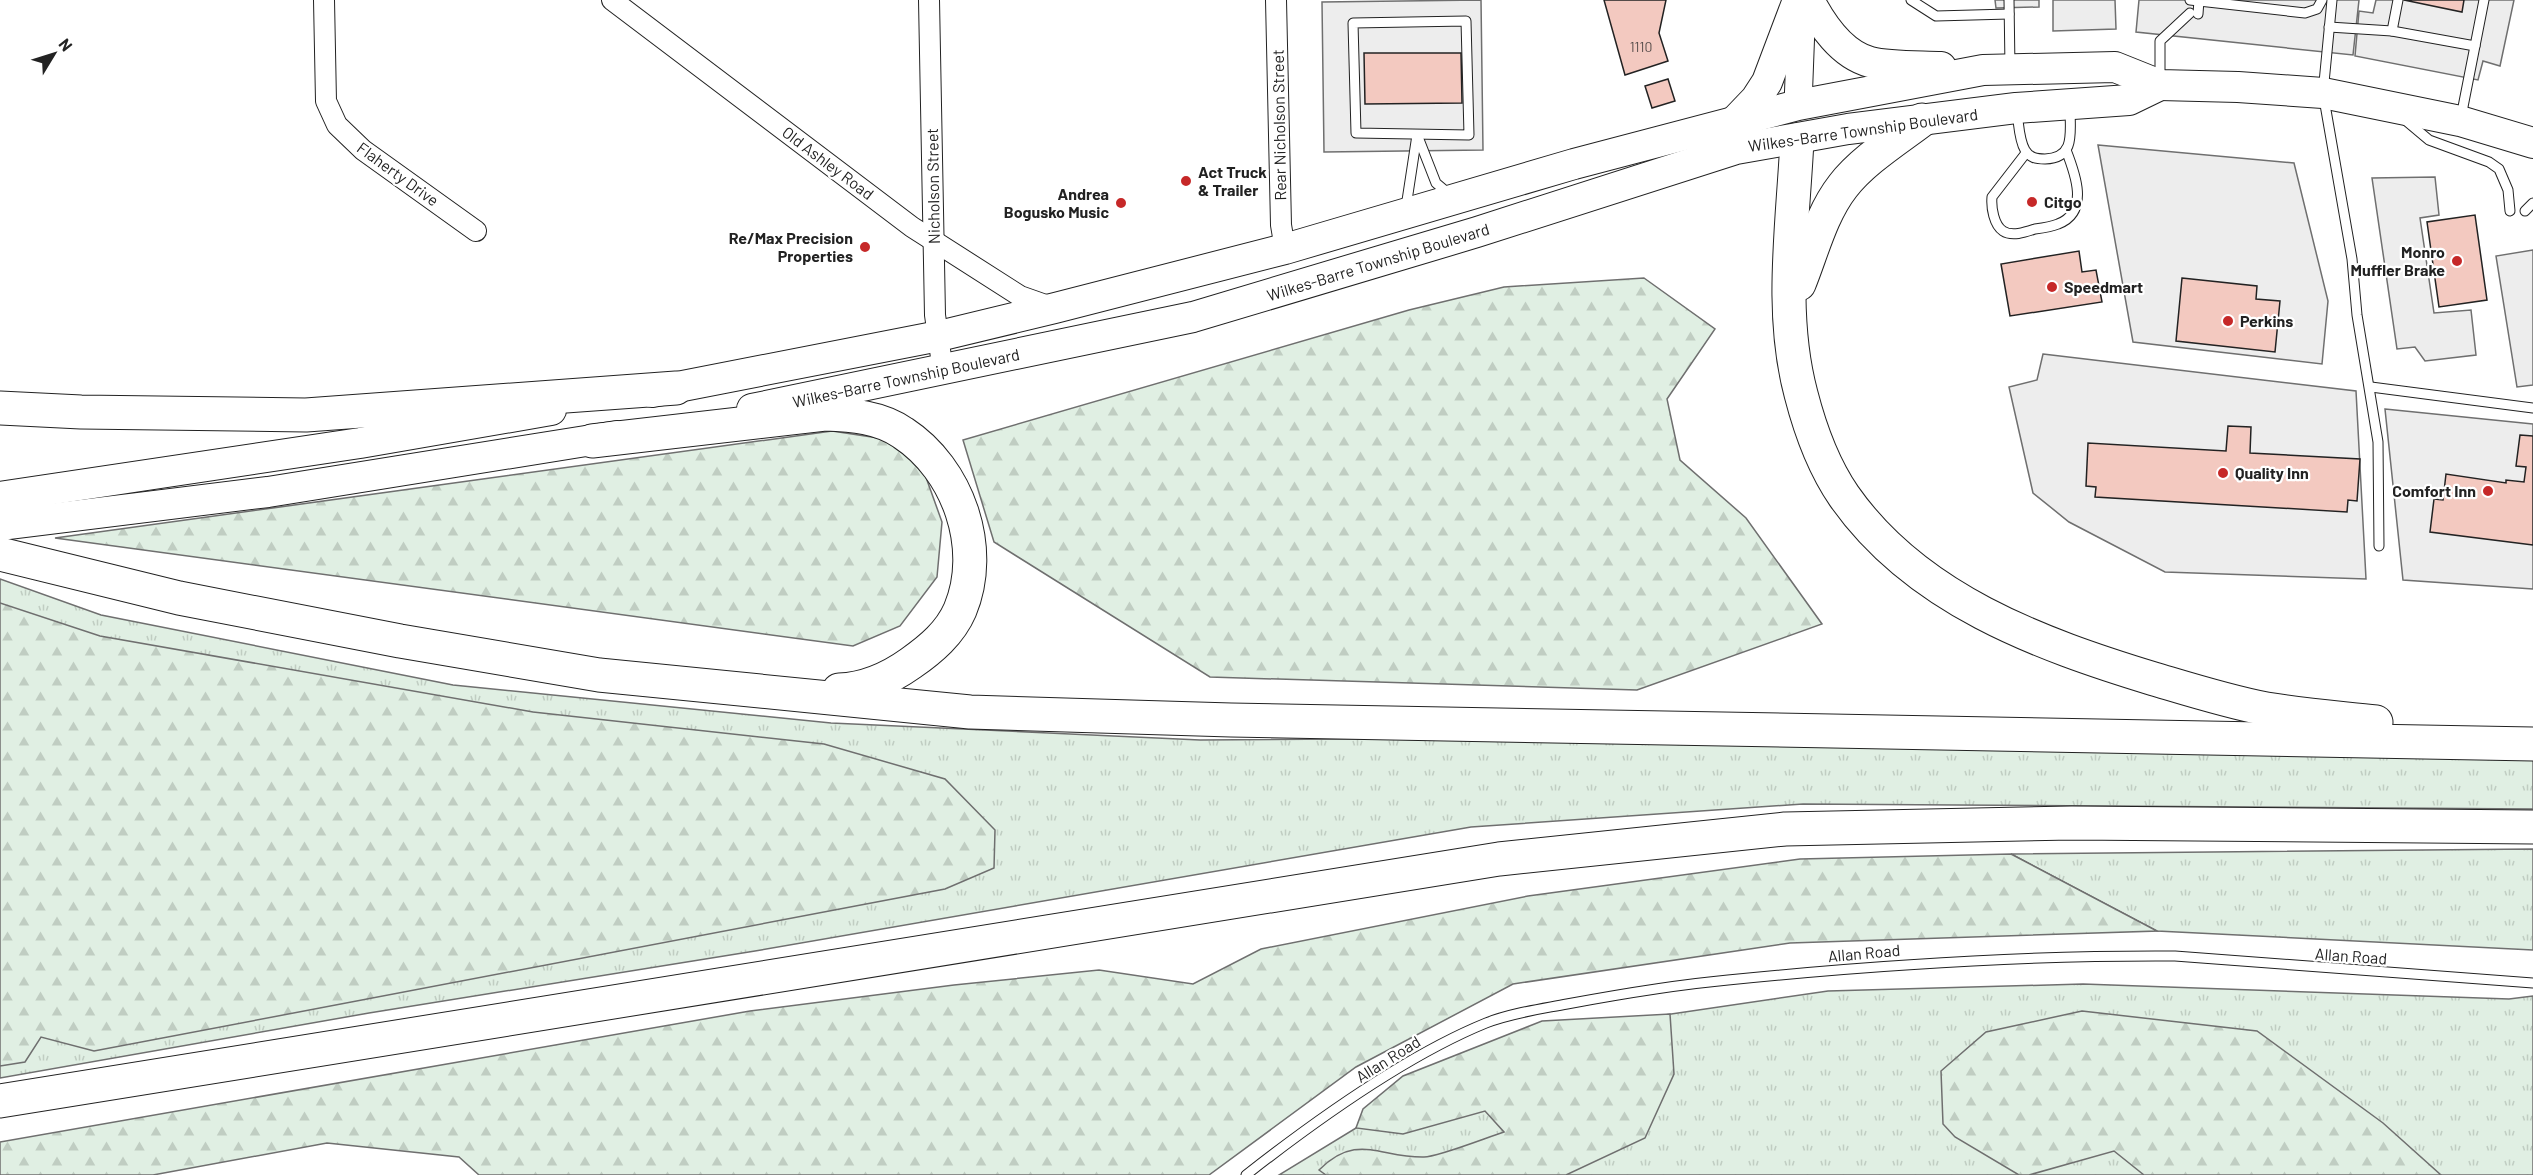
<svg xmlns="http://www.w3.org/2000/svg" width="2533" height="1175" font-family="Barlow,sans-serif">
<defs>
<pattern id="grass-tufts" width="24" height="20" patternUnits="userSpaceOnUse" patternTransform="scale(1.5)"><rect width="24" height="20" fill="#e0efe3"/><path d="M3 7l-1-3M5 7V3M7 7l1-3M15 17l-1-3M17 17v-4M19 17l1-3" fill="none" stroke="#c0cdc2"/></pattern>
<pattern id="forest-firs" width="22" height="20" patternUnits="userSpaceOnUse" patternTransform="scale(1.5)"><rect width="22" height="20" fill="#e0efe3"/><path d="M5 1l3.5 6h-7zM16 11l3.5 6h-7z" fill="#c0cdc2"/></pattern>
</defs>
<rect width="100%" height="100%" fill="#fff"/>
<g fill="url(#grass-tufts)" stroke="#6f6f6f" stroke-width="1.5">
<polygon points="0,579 101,615 453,685 831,723 1200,740 1626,737 2533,756 2533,809 1803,804 1471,827 755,951 369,1013 0,1078"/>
<polygon points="2533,849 2533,950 2157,931 2011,854"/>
<polygon points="2083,984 2509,999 2533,996 2533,1175 1279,1175 1379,1114 1535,1034 1828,991"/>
</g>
<g fill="url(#forest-firs)" stroke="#6f6f6f" stroke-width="1.5">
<polygon points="1644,278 1715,329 1667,399 1680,460 1746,518 1822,624 1637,690 1210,677 994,542 963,440 1409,310 1504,287"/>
<polygon points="832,431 885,439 923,469 942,522 937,577 900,626 853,646 55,538"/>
<polygon points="0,603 100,636 533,712 824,744 945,779 995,830 994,868 945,889 94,1051 41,1037 25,1062 0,1066"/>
<polygon points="2011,854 2157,931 1790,943 1513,984 1356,1067 1209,1175 479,1175 459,1157 327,1143 153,1175 0,1175 0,1142 750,1011 954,985 1099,970 1193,984 1261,949 1528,896 1800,859"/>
<polygon points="2082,1011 2257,1031 2383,1123 2441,1175 2144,1175 2114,1151 2029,1175 2019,1175 1955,1137 1943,1124 1941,1071 1986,1032"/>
<path d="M 1670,1014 L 1674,1074 L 1645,1138 L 1566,1175 L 1326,1175 L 1319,1170 C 1357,1132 1380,1158 1424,1157 C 1438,1157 1488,1137 1504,1132 L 1485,1111 L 1403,1134 L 1356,1128 L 1363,1109 L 1403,1076 L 1542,1021 Z"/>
</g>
<g fill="#ededed" stroke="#6f6f6f" stroke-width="1.5">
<polygon points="1481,0 1483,150 1324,152 1322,2"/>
<polygon points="1995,0 2039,0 2039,7 1996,8"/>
<polygon points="2053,0 2115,0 2116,29 2053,31"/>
<polygon points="2139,0 2359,0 2353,55 2136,32"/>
<polygon points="2376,0 2514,0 2500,66 2483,61 2478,80 2355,56 2359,11 2373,13"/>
<polygon points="2098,145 2294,163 2328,301 2322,364 2133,342"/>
<polygon points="2435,177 2439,215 2420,218 2434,313 2471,310 2476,355 2425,361 2415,347 2397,349 2372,178"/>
<polygon points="2533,250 2533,385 2517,387 2496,256"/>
<polygon points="2043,354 2356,391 2366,579 2165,572 2069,522 2033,493 2009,387 2037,380"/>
<polygon points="2385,409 2533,424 2533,589 2403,580"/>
</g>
<g fill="#f3c9c0" stroke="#222" stroke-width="1.5">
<polygon points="1604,0 1666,0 1659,33 1668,61 1625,75"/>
<polygon points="2404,0 2464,0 2462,12"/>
<polygon points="1364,53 1461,53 1462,103 1365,104"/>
<polygon points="1668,79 1675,101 1652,108 1645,86"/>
<polygon points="2475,215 2487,300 2439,307 2427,222"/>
<polygon points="2079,251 2082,272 2096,270 2102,302 2010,316 2001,264"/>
<polygon points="2182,278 2257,286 2256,299 2280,301 2275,352 2176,341"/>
<polygon points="2228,426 2251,427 2250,453 2360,459 2357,501 2348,500 2347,512 2095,497 2096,487 2086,486 2088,443 2226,451"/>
<polygon points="2520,435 2533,436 2533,545 2430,532 2434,499 2443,500 2446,474 2506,483 2506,480 2524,482 2526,467 2516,466"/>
</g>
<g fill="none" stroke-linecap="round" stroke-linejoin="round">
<defs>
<g id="service">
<polyline points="1911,0 1936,16 2009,14"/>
<polyline points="2009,0 2010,67"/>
<polyline points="2190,0 2305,13 2317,9 2322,0"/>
<polyline points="2332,0 2323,93 2352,259 2357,315 2378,442 2379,546"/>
<polyline points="2198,14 2199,0"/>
<polygon points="1466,21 1469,135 1356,133 1353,23"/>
<polyline points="2329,27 2392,31 2475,46 2484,0"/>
<polyline points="2392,31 2398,0"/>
<polyline points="2160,79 2160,41 2190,13"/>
<path d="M 2017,113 C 2019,125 2019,140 2025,150 C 2030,158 2036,159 2045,159 C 2076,158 2070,132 2070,109"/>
<polyline points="2461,117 2475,46"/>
<polyline points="2404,119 2429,140 2489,162 2499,169 2508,190 2510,211"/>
<polyline points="1418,137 1436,183 1449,194"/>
<path d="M 2026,153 L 1992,197 C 1991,208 1994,225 2003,231 C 2012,237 2026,232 2035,229 C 2043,228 2051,227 2058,224 C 2090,212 2075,173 2066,150"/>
<polyline points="1406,207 1417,135"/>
<polyline points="2525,211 2533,203"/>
<polyline points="2371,387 2533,408"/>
<path d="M 1246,1175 C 1315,1121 1405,1056 1486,1023 C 1511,1013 1541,1009 1567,1004 C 1621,994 1674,985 1728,980 C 1876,965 2025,955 2175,956 L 2533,983"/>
</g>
<g id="minor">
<polyline points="324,0 326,101 337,125 363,150 476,231"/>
<polyline points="612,0 912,227 1020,296 1054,308"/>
<polyline points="929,0 935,315 943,371"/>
<polyline points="1276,0 1281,225 1285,249"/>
</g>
<polyline id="secondary" points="1798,105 1802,0"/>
<g id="primary">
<path d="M 1809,0 C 1822,25 1841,54 1870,62 C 1888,67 1921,66 1941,67"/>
<polyline points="1733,123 1756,99 1767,82 1798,0"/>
<polyline points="652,392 939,336 1055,308 1285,249 1574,164 1798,105 1983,70 2115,67 2160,85 2238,87 2323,93 2460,121 2533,143"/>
<polyline points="752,409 1193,317 1477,232 1736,149 1848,129 2016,108 2129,100 2160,85"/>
<polyline points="0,497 360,443 551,410"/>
<polyline points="0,525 268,492 617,436"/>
</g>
<g id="motorway">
<path d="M 1797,140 C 1793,224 1779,312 1801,394 C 1810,429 1824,467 1844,496 C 1916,599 2039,644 2154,679 C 2191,690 2229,702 2266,709 C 2302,715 2340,718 2376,722"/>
<path d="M 1799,284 C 1812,252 1821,214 1843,186 C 1862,161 1897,139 1922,120"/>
<polyline points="0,408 81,412 306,415 676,388"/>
<path d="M 592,441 L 825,414 C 852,415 880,417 903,433 C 958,469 986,548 960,610 C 950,633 931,649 911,663 C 890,678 865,689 839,690"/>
<polyline points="0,554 179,598 400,641 599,675 970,712 1231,720 2533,744"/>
<polyline points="0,1101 1499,859 1785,829 2072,823 2533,827"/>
</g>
</defs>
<use href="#service" stroke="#222" stroke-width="11"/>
<use href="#minor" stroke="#222" stroke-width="22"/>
<use href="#secondary" stroke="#222" stroke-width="29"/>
<use href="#primary" stroke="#222" stroke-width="32"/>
<use href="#motorway" stroke="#222" stroke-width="35"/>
<use href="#service" stroke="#fff" stroke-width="9"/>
<use href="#minor" stroke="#fff" stroke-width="20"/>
<use href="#secondary" stroke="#fff" stroke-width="27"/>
<use href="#primary" stroke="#fff" stroke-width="30"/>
<use href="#motorway" stroke="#fff" stroke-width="33"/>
</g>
<g fill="#c62828" stroke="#fff" stroke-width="2">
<circle cx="1186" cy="181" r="6"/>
<circle cx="2032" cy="202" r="6"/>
<circle cx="1121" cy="203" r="6"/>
<circle cx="865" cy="247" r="6"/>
<circle cx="2457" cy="261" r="6"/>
<circle cx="2052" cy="287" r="6"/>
<circle cx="2228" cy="321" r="6"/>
<circle cx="2223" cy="473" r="6"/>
<circle cx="2488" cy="491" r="6"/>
</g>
<g text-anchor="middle" stroke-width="4.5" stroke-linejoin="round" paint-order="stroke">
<g font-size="14" fill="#564c4a">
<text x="1641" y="52">1110</text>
</g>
<g font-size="16" fill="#222" stroke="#fff">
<text transform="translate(1279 125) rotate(-91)" y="6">Rear Nicholson Street</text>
<text transform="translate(1863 130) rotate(-8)" y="6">Wilkes-Barre Township Boulevard</text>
<text transform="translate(828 163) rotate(37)" y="6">Old Ashley Road</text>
<text transform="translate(398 174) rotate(36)" y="6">Flaherty Drive</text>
<text transform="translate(933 186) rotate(-91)" y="6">Nicholson Street</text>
<text transform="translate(1378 262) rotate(-17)" y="6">Wilkes-Barre Township Boulevard</text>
<text transform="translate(906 378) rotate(-12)" y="6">Wilkes-Barre Township Boulevard</text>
<text transform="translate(1864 953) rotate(-5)" y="6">Allan Road</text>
<text transform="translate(2351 956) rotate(4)" y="6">Allan Road</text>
<text transform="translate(1388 1059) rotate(-32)" y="6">Allan Road</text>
</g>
<g font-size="16" font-weight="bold" fill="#222" stroke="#fff" text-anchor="start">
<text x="1198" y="178">Act Truck<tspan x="1198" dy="18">&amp; Trailer</tspan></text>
<text x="1109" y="200" text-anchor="end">Andrea<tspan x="1109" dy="18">Bogusko Music</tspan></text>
<text x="2044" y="208">Citgo</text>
<text x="853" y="244" text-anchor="end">Re/Max Precision<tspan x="853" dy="18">Properties</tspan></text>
<text x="2445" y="258" text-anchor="end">Monro<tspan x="2445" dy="18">Muffler Brake</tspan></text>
<text x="2064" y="293">Speedmart</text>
<text x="2240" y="327">Perkins</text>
<text x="2235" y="479">Quality Inn</text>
<text x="2476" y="497" text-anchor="end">Comfort Inn</text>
</g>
</g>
<g transform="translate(54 54) rotate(52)" stroke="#ffffff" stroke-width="4.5" paint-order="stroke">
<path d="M0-4.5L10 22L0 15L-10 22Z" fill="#222222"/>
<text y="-9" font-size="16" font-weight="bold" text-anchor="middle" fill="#222222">N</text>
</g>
</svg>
